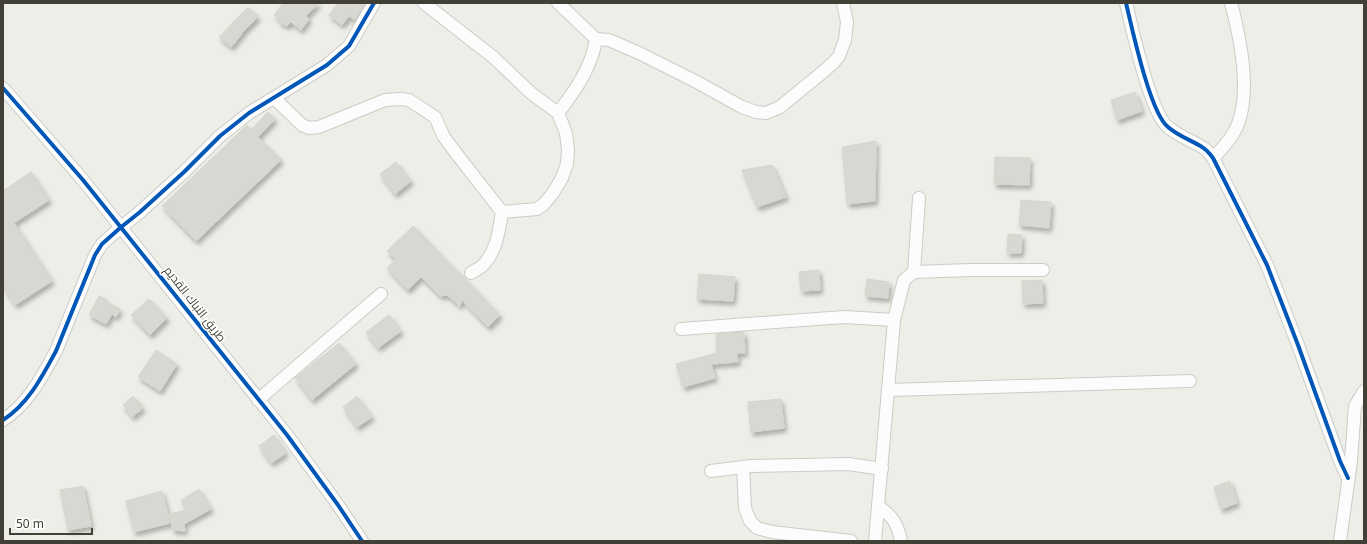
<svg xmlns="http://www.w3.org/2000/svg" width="1367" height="544" font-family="'Noto Sans',Cairo,sans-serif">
<defs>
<filter id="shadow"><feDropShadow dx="2.5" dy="4" stdDeviation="2" flood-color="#0004"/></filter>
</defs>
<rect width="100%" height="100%" fill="#eeeee8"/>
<g fill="#d8d7d1" stroke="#d6d5ce" filter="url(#shadow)">
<polygon points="283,3 319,3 306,16 309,19 301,30 291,22 287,26 279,22 280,20 274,15"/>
<polygon points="338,3 365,3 355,20 349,16 342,25 329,15"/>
<polygon points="248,7 258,17 241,34 242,34 231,47 219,37"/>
<polygon points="1135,92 1142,111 1117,120 1111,100"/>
<polygon points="268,112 275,119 258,137 281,160 196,241 162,206 247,125 251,130"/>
<polygon points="876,141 875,201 847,204 842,147"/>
<polygon points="995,157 1030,158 1029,185 994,184"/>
<polygon points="396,162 411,181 395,194 380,174"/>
<polygon points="772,165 786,197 757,207 742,170"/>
<polygon points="31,172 49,200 14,223 52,281 15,305 3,286 3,191"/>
<polygon points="1021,200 1051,202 1049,228 1019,225"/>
<polygon points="413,226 500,315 488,327 462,300 460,306 447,295 440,296 421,277 408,290 387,268 396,260 387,251"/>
<polygon points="1008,234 1022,235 1021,253 1007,253"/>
<polygon points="819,270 820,290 801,291 799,272"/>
<polygon points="699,274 735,277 733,301 697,299"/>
<polygon points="867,279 889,282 888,298 865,296"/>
<polygon points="1042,280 1043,303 1023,304 1022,281"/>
<polygon points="99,296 106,299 107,302 120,309 116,317 112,314 106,324 89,315"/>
<polygon points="149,299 167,318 150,335 131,315"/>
<polygon points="389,315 401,331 378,348 366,332"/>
<polygon points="744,332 745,353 737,353 738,362 711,364 715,378 683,387 676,364 717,353 716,334"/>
<polygon points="339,343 356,364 312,400 295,378"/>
<polygon points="156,350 177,364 160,391 138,377"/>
<polygon points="133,396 143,408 132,417 123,405"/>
<polygon points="357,396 372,417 357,427 343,407"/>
<polygon points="781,399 784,428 751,432 748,402"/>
<polygon points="274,435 286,453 271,463 259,446"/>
<polygon points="1230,481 1237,503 1221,509 1214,487"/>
<polygon points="83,486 91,526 68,530 60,490"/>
<polygon points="199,489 211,509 184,524 185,531 173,530 169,514 187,510 181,500"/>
<polygon points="162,491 170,523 134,532 126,501"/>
</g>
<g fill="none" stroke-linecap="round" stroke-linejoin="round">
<defs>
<g id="minor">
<polyline points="424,3 493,57 531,93 558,113 566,133 568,150 567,164 562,178 553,193 544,204 537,209 502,212"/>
<path d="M 1126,3 C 1132,28 1150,113 1168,127 C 1178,136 1191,140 1202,147 C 1206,149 1210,154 1213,158 L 1267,265 L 1298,345 L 1340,461 L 1348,478"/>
<polyline points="596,39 609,40 639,53 695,81 742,107 756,112 766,113 780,107 824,71 834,62 839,56 845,40 847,22 843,3"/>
<polyline points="3,88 83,180 287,435 338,505 362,541"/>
<path d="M 274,98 L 302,125 L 309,128 L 319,127 L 385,100 L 400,99 L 409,100 L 435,117 L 444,137 L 459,157 L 502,212 C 499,230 497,250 484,264 C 481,268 475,270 471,273"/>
<path d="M 558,113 C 575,91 592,67 596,39 L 558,3"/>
<path d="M 1213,158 C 1223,148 1233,137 1238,124 C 1251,90 1240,37 1231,3"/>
<polyline points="914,272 919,198"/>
<polyline points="681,329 844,317 894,320"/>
<polyline points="888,390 1190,381"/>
<polyline points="258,400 381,294"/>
<path d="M 3,420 C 28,404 42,377 56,351 L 95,255 L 102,244 L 120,228 L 140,212 L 184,172 L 220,136 L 249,113 L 327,65 L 349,46 L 374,3"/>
<polyline points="743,467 745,508 750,521 757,528 772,532 851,541"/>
<polyline points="711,471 751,466 849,464 882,469"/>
<path d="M 878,506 C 893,517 897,522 901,541"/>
<polyline points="875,541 894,320 904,280 914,272 970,270 1043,270"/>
<polyline points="1340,541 1351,461 1355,406 1364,391"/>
</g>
</defs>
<use href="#minor" stroke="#ccccc6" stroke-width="14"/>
<use href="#minor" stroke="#fcfcfc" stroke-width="12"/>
<defs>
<g id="cycleway">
<path d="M 1126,3 C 1132,28 1150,113 1168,127 C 1178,136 1191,140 1202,147 C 1206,149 1210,154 1213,158 L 1267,265 L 1298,345 L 1340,461 L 1348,478"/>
<polyline points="3,88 83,180 287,435 338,505 362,541"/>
<path d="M 3,420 C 28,404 42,377 56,351 L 95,255 L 102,244 L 120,228 L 140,212 L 184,172 L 220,136 L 249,113 L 327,65 L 349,46 L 374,3"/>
</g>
</defs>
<use href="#cycleway" stroke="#fff" stroke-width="6"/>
<use href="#cycleway" stroke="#0057b8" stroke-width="4"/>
</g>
<g text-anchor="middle" stroke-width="3" stroke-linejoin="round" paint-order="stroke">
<g font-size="12" fill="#424036" stroke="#fff">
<text transform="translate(195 304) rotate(52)" y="4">طريق النباك القديم</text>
</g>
</g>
<rect width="1367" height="544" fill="none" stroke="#424036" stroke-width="8"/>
<path d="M10 528v6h82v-6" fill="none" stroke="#424036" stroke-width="2"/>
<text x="16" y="528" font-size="12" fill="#424036" stroke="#ffffff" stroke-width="3" paint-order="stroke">50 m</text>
</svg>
